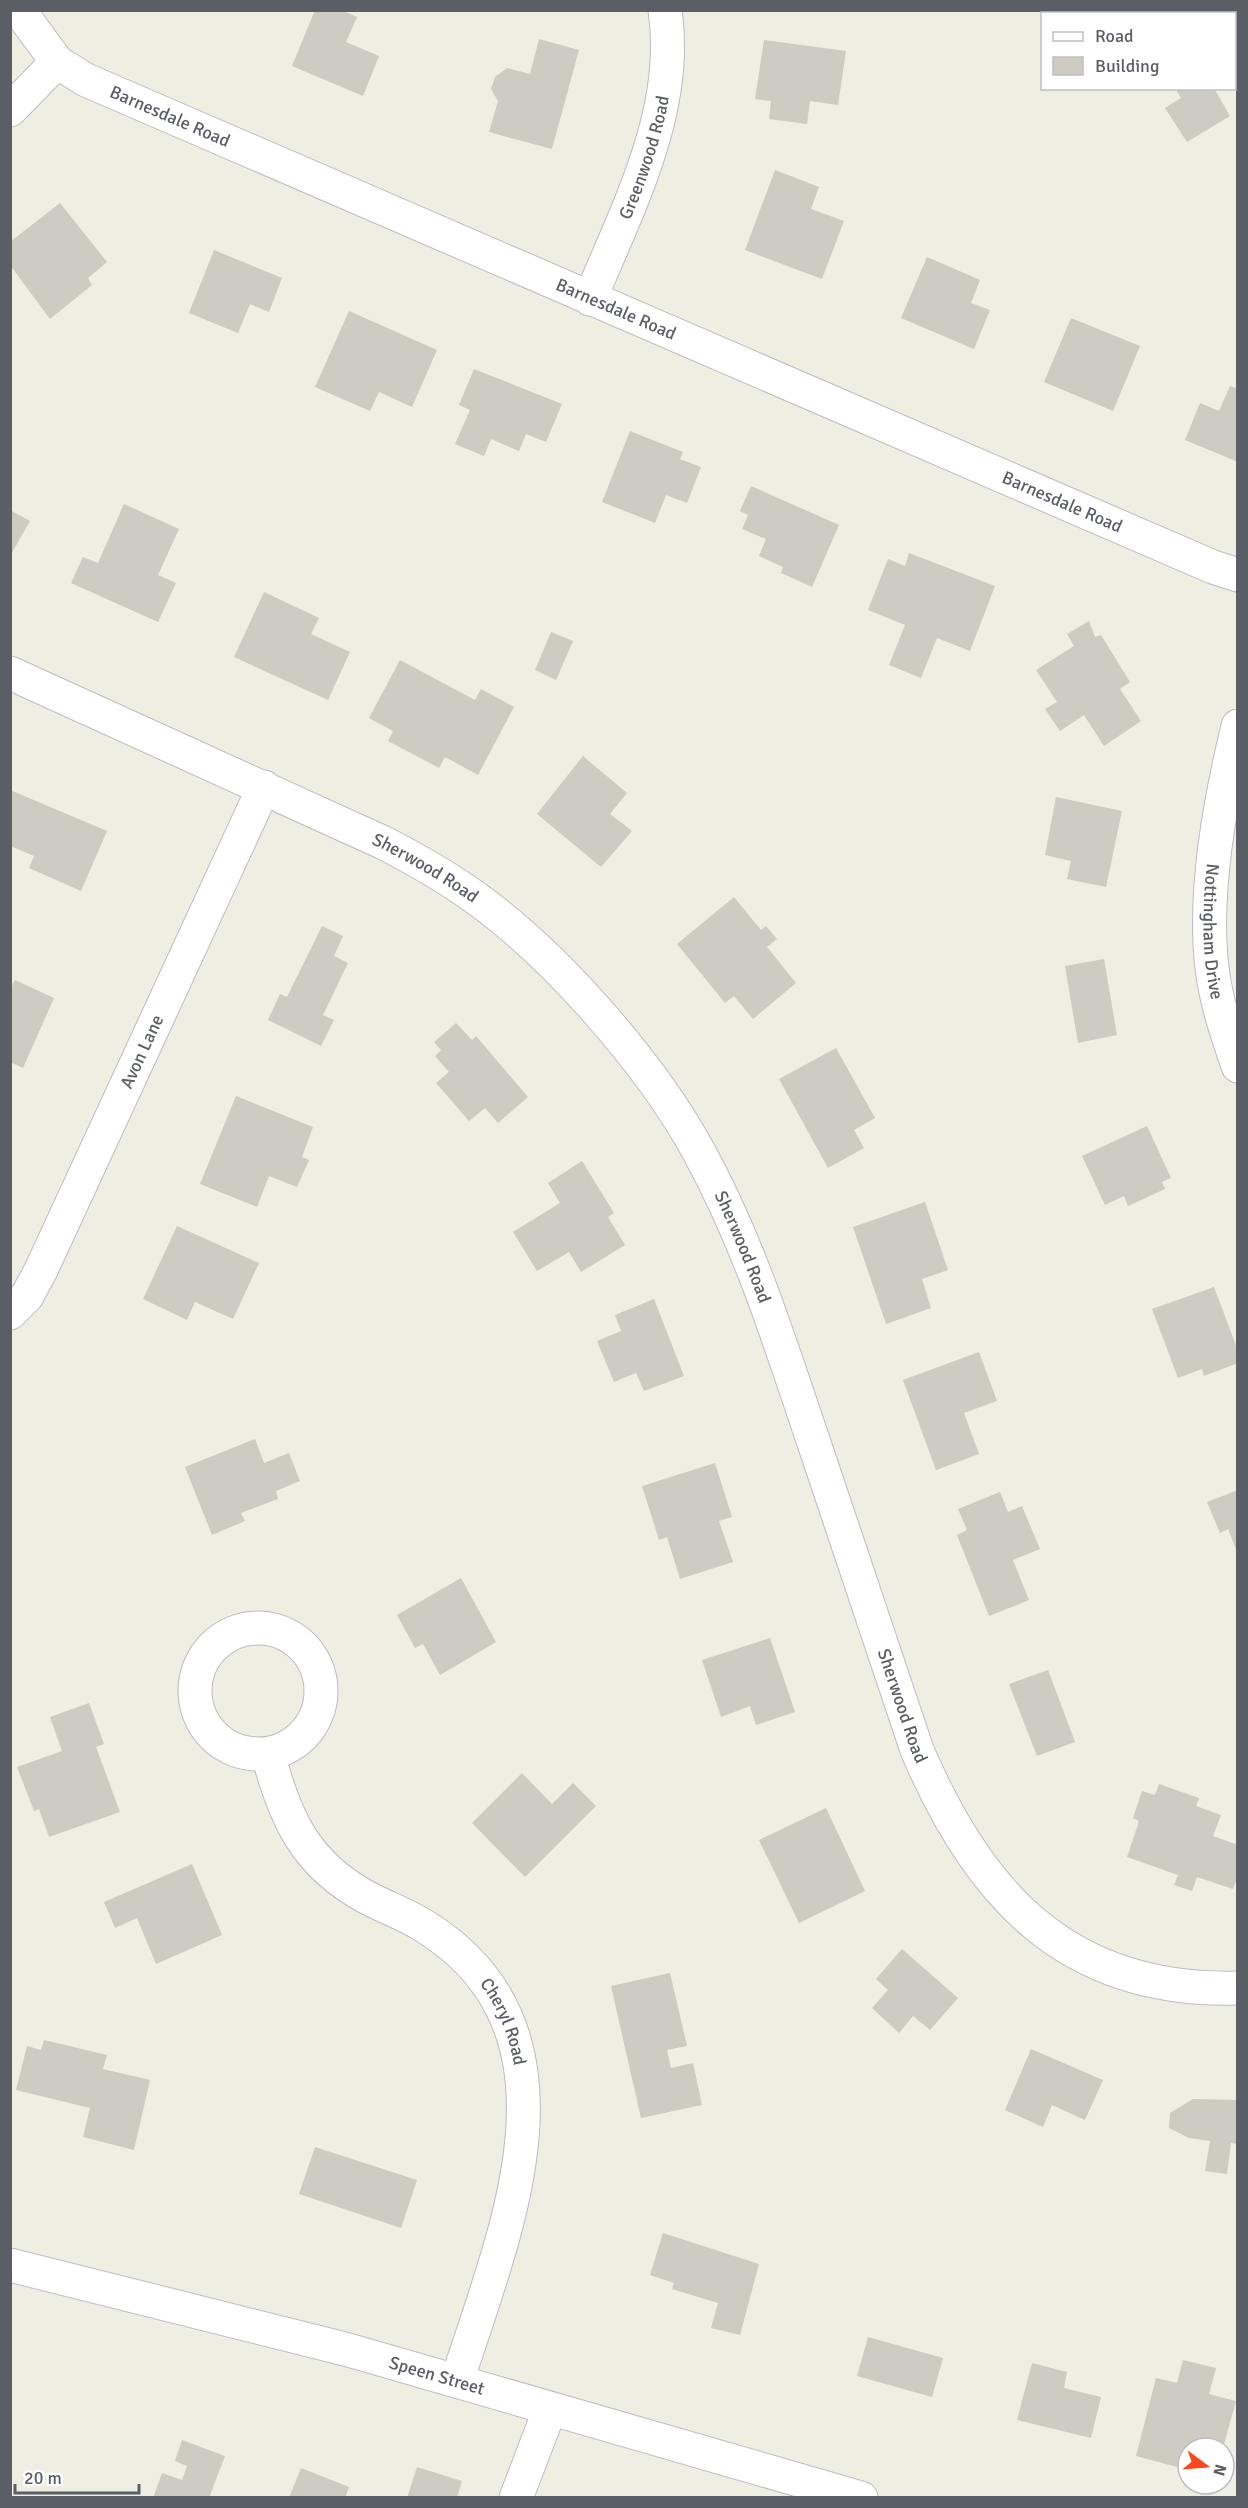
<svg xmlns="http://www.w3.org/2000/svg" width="1248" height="2508" font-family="Signika,sans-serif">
<rect width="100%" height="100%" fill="#efeee3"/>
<g fill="#cdcbc2">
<polygon points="315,10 341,10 357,17 346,42 379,56 363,96 292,66"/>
<polygon points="1176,10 1208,10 1210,14 1177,14"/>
<polygon points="1234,38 1238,44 1238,72 1234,73"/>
<polygon points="539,39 579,50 552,149 489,132 498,101 491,89 495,77 507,68 530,74"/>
<polygon points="764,40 846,51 838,105 810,101 807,124 769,119 771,101 755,99"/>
<polygon points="1175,88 1214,88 1230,116 1187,142 1165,108 1181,98"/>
<polygon points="775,170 819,187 811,209 844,221 822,279 745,250"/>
<polygon points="60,203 107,262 88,278 92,285 50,319 10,265 10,242"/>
<polygon points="214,250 282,278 269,312 250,304 238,333 189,313"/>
<polygon points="927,257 980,280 971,303 990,310 974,349 901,318"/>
<polygon points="349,311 437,350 412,407 379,392 370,411 315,387"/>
<polygon points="1071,318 1140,346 1113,411 1044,382"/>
<polygon points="474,369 562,404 546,442 526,434 519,451 491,439 484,456 455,444 470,410 459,405"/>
<polygon points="1230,386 1238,389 1238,462 1185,440 1200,403 1219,411"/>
<polygon points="630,431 683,452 680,459 701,467 687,503 666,495 655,523 602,502"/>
<polygon points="751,486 839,525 812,587 781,573 783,567 759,556 766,539 742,529 748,515 740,511"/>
<polygon points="124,504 179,529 158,575 176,583 158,622 71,583 83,557 98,563"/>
<polygon points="10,510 30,521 10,556"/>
<polygon points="909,553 995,586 970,651 937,638 921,678 889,665 905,625 868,610 888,559 905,566"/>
<polygon points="264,592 319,618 311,634 350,652 328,700 234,657"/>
<polygon points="1089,621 1095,637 1101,635 1130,682 1120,689 1141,721 1104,746 1084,715 1060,731 1045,709 1057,702 1036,670 1074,646 1067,634"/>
<polygon points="551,632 573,641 556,680 535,670"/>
<polygon points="400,660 475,700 481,689 514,707 478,775 445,757 439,768 388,741 393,731 369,718"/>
<polygon points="583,756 627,793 610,814 632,831 601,867 537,814"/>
<polygon points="10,790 107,831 81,891 29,868 34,856 10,846"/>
<polygon points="1056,797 1122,811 1106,887 1067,879 1071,861 1045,855"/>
<polygon points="734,897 761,930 766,926 777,939 767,947 796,983 753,1019 734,996 725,1003 677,944"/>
<polygon points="322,926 343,936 334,956 348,963 323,1015 334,1020 321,1046 268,1020 280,994 287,997"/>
<polygon points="1104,959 1117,1035 1078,1043 1065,966"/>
<polygon points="15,980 54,998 23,1068 10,1062 10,989"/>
<polygon points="456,1023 472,1040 476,1036 528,1097 498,1123 485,1108 469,1121 436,1083 449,1072 435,1056 441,1050 434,1042"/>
<polygon points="836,1048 875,1118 854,1130 864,1148 828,1168 779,1079"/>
<polygon points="236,1096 313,1127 302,1157 309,1160 297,1187 269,1176 257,1207 200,1184"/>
<polygon points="1147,1126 1171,1178 1162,1182 1165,1189 1128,1206 1124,1196 1105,1205 1082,1156"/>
<polygon points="582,1161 614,1213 608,1217 625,1245 581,1272 569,1252 537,1271 513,1232 560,1203 548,1183"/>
<polygon points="925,1202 948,1270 922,1279 931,1308 886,1324 853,1227"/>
<polygon points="177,1226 259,1263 233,1319 195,1302 187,1320 143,1299"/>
<polygon points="1214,1287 1238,1351 1238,1363 1204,1376 1202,1369 1178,1378 1152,1309"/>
<polygon points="654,1299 684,1376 644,1391 636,1373 614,1382 597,1341 621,1331 615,1315"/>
<polygon points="979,1352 997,1401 964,1413 979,1454 936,1470 903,1380"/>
<polygon points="255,1439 264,1463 289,1453 300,1481 276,1491 278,1499 241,1513 245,1521 212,1535 185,1467"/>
<polygon points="715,1463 732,1517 719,1521 733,1562 680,1579 667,1537 659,1540 642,1486"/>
<polygon points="1238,1490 1238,1552 1237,1552 1228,1529 1220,1533 1207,1502"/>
<polygon points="1000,1492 1008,1512 1022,1506 1040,1549 1013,1560 1029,1600 989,1616 957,1535 967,1530 958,1509"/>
<polygon points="461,1578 496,1642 440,1675 423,1644 415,1648 397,1615"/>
<polygon points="770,1638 795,1712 756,1725 750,1706 721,1717 702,1660"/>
<polygon points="1048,1670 1075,1742 1037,1756 1009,1684"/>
<polygon points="89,1703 104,1744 96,1747 120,1812 49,1837 39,1809 34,1811 17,1767 62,1751 50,1717"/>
<polygon points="522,1773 552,1804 573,1783 596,1806 525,1877 472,1823"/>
<polygon points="1159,1784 1199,1798 1196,1806 1221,1815 1213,1836 1238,1845 1238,1875 1233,1889 1197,1877 1192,1891 1174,1885 1178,1875 1127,1857 1139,1821 1133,1818 1142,1791 1155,1795"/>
<polygon points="826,1808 865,1891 799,1923 759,1840"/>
<polygon points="192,1864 222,1935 156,1964 137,1918 115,1928 104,1902"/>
<polygon points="902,1949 958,1998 930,2030 913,2016 899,2033 872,2008 888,1990 876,1979"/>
<polygon points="670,1973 687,2046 667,2050 671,2068 693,2063 702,2105 641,2118 611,1986"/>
<polygon points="44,2040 107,2055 103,2069 150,2080 134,2150 83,2137 90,2108 16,2090 27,2046 41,2050"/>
<polygon points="1031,2049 1103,2080 1085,2120 1052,2105 1043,2127 1005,2110"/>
<polygon points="1193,2099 1238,2100 1238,2144 1231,2143 1227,2174 1205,2171 1210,2141 1189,2138 1169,2128 1170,2113"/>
<polygon points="315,2147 417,2180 401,2228 299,2194"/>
<polygon points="663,2233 759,2264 740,2335 711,2328 718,2303 672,2289 674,2283 650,2275"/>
<polygon points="868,2337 943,2358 932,2397 857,2376"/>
<polygon points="1183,2360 1216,2368 1209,2394 1236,2401 1223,2448 1188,2448 1188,2470 1136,2456 1156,2378 1177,2383"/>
<polygon points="1032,2363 1067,2372 1064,2388 1101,2397 1091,2438 1017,2420"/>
<polygon points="182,2440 225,2456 209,2498 153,2498 162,2473 182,2480 187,2466 175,2461"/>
<polygon points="417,2467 462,2481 457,2498 407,2498"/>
<polygon points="301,2468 349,2487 345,2498 289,2498"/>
</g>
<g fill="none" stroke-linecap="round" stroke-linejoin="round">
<defs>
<g id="street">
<path id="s1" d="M 19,10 L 57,62 L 86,80 L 1213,567 L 1238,575"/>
<polyline points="10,110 57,62"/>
<path id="s2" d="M 590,299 C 627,209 680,111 665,10"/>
<path id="s3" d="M 10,673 L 384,843 C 415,859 445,876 473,896 C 555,954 651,1064 699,1152 C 750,1245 781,1346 815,1446 C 849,1547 883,1649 917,1750 C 979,1896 1068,1993 1238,1988"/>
<path id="s4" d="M 1238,726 C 1220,801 1203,892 1212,968 C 1216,1002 1227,1034 1238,1066"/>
<path id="s5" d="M 10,1313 L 27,1296 L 41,1270 L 264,787"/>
<circle cx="258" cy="1691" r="63"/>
<path id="s6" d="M 268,1754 C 285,1819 306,1865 368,1898 C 385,1907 404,1914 421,1924 C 595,2029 505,2231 457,2381"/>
<polyline points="516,2498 550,2409"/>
</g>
<g id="secondary">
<path id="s7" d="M 10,2265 L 345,2349 L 861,2498"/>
</g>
</defs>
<use href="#street" stroke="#bbbcc3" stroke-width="35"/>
<use href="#secondary" stroke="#bbbec6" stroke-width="35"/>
<use href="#street" stroke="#fff" stroke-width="33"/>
<use href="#secondary" stroke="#fff" stroke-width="33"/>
</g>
<g text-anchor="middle" stroke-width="4.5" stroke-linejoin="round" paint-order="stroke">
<g font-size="18" fill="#5b5e65" stroke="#fff">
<text dy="6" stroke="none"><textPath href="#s1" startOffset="190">Barnesdale Road</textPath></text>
<text dy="6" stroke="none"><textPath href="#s2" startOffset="152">Greenwood Road</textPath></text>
<text dy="6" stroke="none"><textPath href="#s1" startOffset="676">Barnesdale Road</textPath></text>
<text dy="6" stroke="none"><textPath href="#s1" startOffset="1162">Barnesdale Road</textPath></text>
<text dy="6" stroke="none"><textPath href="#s3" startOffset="459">Sherwood Road</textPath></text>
<text dy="6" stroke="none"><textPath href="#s4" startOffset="208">Nottingham Drive</textPath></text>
<text dy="6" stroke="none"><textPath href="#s5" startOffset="294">Avon Lane</textPath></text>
<text dy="6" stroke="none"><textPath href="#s3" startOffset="963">Sherwood Road</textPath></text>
<text dy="6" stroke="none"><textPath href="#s3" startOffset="1449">Sherwood Road</textPath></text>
<text dy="6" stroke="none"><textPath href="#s6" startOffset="372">Cheryl Road</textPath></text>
<text dy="6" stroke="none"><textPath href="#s7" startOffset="441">Speen Street</textPath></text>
</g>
</g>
<rect width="1248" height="2508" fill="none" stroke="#5b5e65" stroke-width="24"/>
<rect x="1041" y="12" width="195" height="78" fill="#ffffff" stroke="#bdbfc1" stroke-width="1.5"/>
<rect x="1053" y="32" width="30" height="9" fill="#ffffff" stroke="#bdbfc1" stroke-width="1.5"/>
<text x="1095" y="42" font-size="18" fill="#5b5e65">Road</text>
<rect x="1053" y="57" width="30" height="18" fill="#cdcbc2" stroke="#bdbfc1" stroke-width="1.5"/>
<text x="1095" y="72" font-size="18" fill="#5b5e65">Building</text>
<g transform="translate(1206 2466) rotate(106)"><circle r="28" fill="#ffffff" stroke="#bdbfc1" stroke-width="1.5"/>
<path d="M0-4.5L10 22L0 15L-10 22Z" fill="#fc471c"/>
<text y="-9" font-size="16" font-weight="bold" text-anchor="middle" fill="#5b5e65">N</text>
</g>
<path d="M15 2484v9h124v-9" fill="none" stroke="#5b5e65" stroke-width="3"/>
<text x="24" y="2484" font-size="18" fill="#5b5e65" stroke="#ffffff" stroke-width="4.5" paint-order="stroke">20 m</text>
</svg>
